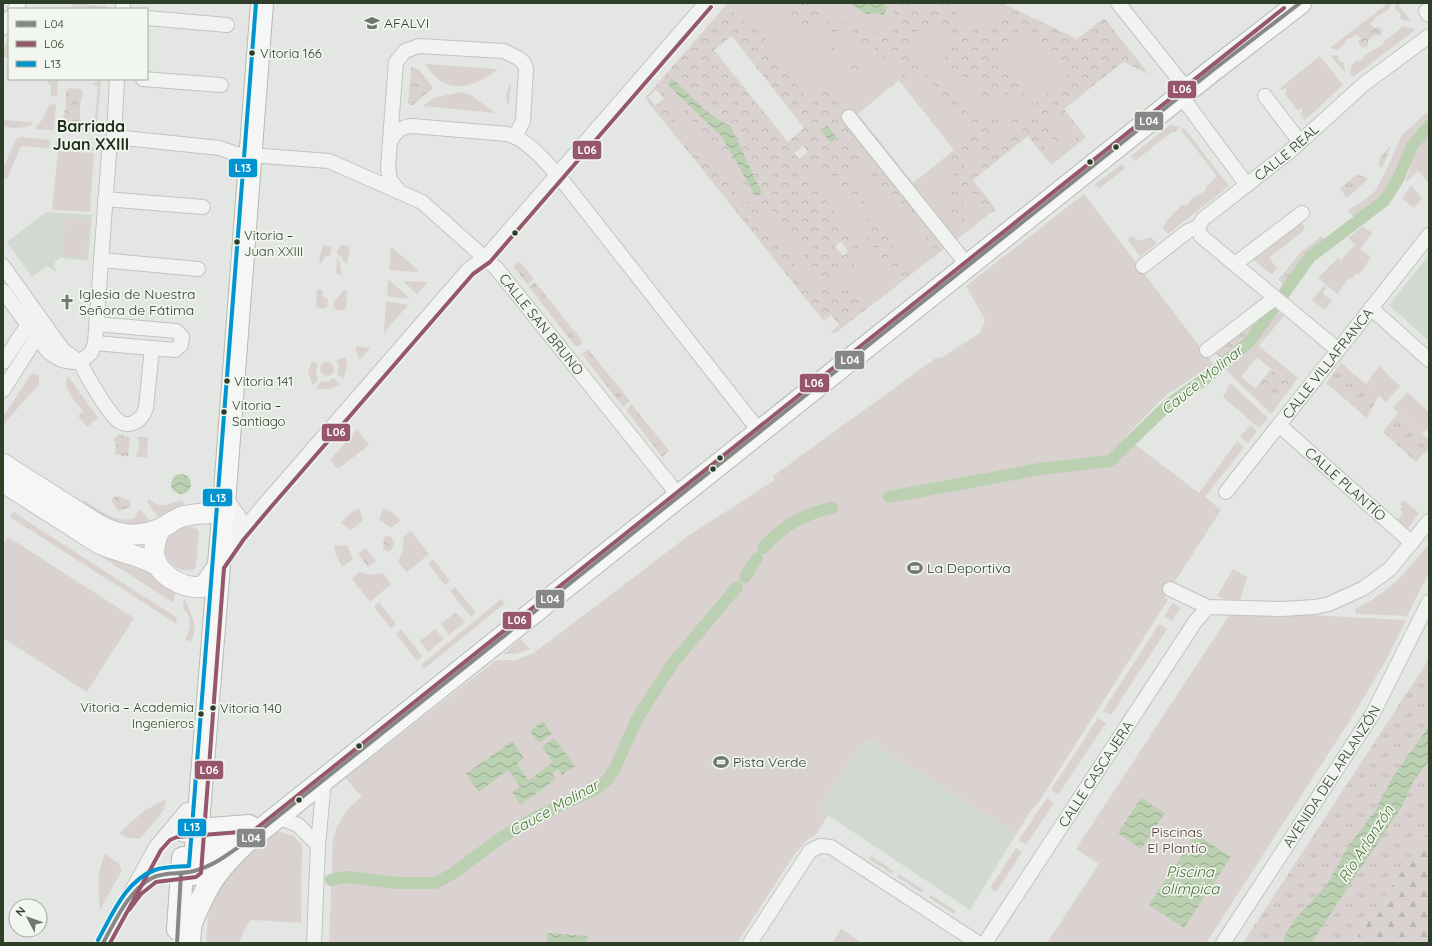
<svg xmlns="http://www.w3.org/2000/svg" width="1432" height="946" font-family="Quicksand,sans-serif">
<defs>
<pattern id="grass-tufts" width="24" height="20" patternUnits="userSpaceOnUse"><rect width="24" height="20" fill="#dad2d1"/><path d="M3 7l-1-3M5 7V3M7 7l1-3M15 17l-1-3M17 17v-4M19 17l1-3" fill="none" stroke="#bbb5b3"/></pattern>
<pattern id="forest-firs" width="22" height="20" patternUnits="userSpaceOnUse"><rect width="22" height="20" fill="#dad2d1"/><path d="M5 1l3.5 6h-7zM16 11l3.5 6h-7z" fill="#bbb5b3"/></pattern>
<pattern id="park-crowns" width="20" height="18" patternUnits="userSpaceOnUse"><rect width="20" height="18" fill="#dad2d1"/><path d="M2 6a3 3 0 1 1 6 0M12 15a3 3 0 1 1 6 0" fill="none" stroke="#bbb5b3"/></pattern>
<pattern id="water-waves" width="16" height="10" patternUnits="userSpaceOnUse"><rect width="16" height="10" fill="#bbd0b0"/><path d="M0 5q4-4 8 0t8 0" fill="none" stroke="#98aa8f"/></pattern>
</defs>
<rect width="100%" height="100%" fill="#e3e6e2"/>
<g fill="#d2d9d0">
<polygon points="46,212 92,215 88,260 67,259 61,257 55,262 54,267 57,272 47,266 32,277 7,242"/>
<polygon points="1429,255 1429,341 1389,305"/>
<polygon points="868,740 1016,834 970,910 819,809 862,744"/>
</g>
<g fill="url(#grass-tufts)">
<path d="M 1391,146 L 1384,164 L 1380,168 C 1376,158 1384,153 1391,146 Z"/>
<polygon points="1356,175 1363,176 1368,179 1347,198 1340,189"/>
<path d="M 1322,236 L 1325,240 C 1304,254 1295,270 1282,292 L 1282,283 L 1278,280 L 1301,252 Z"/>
<polygon points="519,261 534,279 527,284 513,266"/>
<polygon points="535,282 583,342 576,347 529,287"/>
<polygon points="1273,307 1252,334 1221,359 1213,350"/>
<polygon points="588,349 630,401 623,407 582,354"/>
<polygon points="1341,363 1379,395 1367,418 1326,383"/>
<polygon points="632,405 669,451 662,457 626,410"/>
<polygon points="1398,413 1429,440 1429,448 1416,462 1383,432"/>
<polygon points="1429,659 1429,830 1353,943 1243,943"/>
</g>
<polygon fill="url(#forest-firs)" points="1429,830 1429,943 1353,943"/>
<g fill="url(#park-crowns)" fill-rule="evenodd">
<path d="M 728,3 L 1002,3 L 1077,39 L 1104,18 L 1149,74 L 1123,62 L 1064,109 L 1086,137 L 1051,165 L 1028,136 L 973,180 L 996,209 L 834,334 L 645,98 ZM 732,36 L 804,128 L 788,142 L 714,50 ZM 899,80 L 954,150 L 913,183 L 858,114 ZM 656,90 L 664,98 L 655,106 L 648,97 ZM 803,146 L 808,152 L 799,159 L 794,153 ZM 841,242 L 848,251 L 843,256 L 835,246 ZM 831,315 L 839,325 L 832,331 L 824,321 Z"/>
<path d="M 1361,24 L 1370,24 L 1374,28 L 1379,27 L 1383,31 L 1381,35 L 1375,35 L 1368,41 L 1368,45 L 1365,48 L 1361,47 L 1358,43 L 1360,39 C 1356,34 1356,28 1361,24 Z"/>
<polygon points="412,67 419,70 433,88 413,105 410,105 408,103 411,68"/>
<polygon points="71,88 80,89 83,92 80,105 80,120 76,123 65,121 63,118 66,106 66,90"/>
<polygon points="1271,369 1289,383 1272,403 1255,389"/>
<polygon points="119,434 130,438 128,457 115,454 116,444 114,441 114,438"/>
<polygon points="118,496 130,501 131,507 118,511 112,501 114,497"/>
<polygon points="386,536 390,536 395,543 389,552 383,549 384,537"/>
<polygon points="365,548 376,561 368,567 358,554"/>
</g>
<g fill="#dad2d1" fill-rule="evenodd">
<polygon points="71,3 106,6 106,9 71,6"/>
<path d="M 728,3 L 795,3 L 788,8 L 789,14 L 804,28 L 807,27 L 818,16 L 827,22 C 828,45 826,59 848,74 L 862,74 L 890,53 L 901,63 L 901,68 L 851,111 L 828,83 L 807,99 L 760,33 L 726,6 Z"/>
<path d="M 816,3 L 849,3 L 855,8 L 883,15 L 886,8 L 885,3 L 895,3 C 894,12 892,26 883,30 C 865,39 828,16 816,3 Z"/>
<polygon points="917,3 937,3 923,13 919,12"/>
<path d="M 955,3 L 984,3 L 1001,10 L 1002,15 C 995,33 976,30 961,25 L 958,19 Z"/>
<polygon points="1388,3 1391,3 1389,10 1376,17 1374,21 1370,24 1361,24"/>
<polygon points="1396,3 1397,3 1411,21 1403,20 1400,18 1401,14 1395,10"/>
<path d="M 928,26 C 966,29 948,44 942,67 L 993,89 L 956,99 L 942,77 L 933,69 L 911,59 L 908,49 L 914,33 Z"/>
<polygon points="1358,26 1357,35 1346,40 1344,45 1337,50 1330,48"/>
<polygon points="1403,26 1412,28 1414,31 1353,77 1351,74 1351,66 1356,61 1362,60 1365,55 1382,45 1385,40 1392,36"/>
<polygon points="1030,29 1068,78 1034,105 996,56"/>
<path d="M 841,30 C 855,42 852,50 873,47 L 875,49 L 876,56 C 854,80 825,56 837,31 Z"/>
<polygon points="9,39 9,57 3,57 3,49"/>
<polygon points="1330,55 1338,56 1339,61 1344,63 1345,73"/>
<polygon points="1320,56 1343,85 1305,120 1300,113 1303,111 1301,108 1298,111 1284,93 1287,91 1286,88 1282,90 1280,88"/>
<path d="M 425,64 L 498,69 C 472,89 446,97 425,64 Z"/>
<path d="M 913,72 C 935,75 934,90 943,105 C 949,116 963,122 970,131 C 971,142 964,145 956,151 L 900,81 L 904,76 Z"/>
<polygon points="101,79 96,134 88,128 94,128 98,86 92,85"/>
<polygon points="46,80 58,81 57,97 51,96 51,86"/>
<polygon points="511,81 509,105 507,103 506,93"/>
<path d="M 666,87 C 676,99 684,112 695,124 C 716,147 737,169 751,198 L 744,204 L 711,162 L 680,135 L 671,102 L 663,90 Z"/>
<polygon points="460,92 471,95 495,113 423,106 434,98"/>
<path d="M 1001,92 L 1038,111 L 1039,116 L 1037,119 C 1010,117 978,130 959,104 Z"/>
<polygon points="50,104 56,105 54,130 35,129 44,117"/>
<polygon points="1054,112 1077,141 1078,142 1062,136 1044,123"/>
<polygon points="1426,113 1429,117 1429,123 1414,139 1385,197 1356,220 1348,210 1366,199 1376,190 1385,173 1402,135"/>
<path d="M 3,120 L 32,122 L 31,125 C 22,129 12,129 3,126 Z"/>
<polygon points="1170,125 1180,127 1176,132 1172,132 1135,161 1131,156"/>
<polygon points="1018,126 1023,127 1023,130 1001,148 987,144 982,138 984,133"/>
<polygon points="1184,128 1229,186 1168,234 1163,228 1165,223 1182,205 1187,205 1192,198 1205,191 1207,186 1216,178 1216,175 1181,130"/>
<polygon points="1034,129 1039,129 1056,141 1071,148 1055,161 1032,132"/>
<polygon points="1428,131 1429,183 1418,171 1407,181 1406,180 1410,169 1411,159"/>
<polygon points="859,133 867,143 870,173 925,236 929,259 914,271 877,225 851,178 865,156 852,139"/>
<polygon points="20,137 50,140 49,148 21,146 7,179 3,178 3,169 16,139"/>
<polygon points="56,141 88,143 97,151 56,148"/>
<polygon points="983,150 994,153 964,176 965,162"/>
<polygon points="58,151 94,153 90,212 52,210"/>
<polygon points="949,160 953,161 954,164 950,217 963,233 953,241 912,190"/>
<polygon points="1122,164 1125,168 1099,189 1095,184"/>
<polygon points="825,166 873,228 864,235 901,282 870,306 862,293 811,287 781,244 754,223 772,209 821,281 851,271 862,247 809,178"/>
<path d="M 966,185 L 989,213 L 968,229 C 961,215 962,200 966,185 Z"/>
<polygon points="1411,185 1422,198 1414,208 1402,199"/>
<path d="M 1084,194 L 1213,364 L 1165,396 L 1125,437 L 1199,493 L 1237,441 L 1244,447 L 1205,497 L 1221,510 L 1165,597 L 1168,600 L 1038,803 L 1032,809 L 1016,834 L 868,740 L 862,744 L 819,809 L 828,815 L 816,835 L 806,841 L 794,855 L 737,943 L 329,943 L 333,839 C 338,820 347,808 362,797 L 345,778 L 496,660 L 516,660 L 534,653 L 688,536 L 775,480 L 773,476 L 936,358 L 941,358 L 980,333 L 985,320 L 966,286 Z"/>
<polygon points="66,218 89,219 86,257 63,256"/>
<polygon points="1299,220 1305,227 1303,231 1269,258 1277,268 1272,275 1252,258"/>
<polygon points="1363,226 1372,233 1360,249 1371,257 1359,275 1357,273 1352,279 1350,277 1337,294 1318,278 1338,258 1341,260 1355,245 1348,238"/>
<polygon points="1132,236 1138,241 1151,237 1157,243 1140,256 1127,239"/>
<polygon points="323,245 332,246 331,253 329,257 326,255 321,264 319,259"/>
<polygon points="340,245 344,245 350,247 347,264 343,261 342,256 340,257 337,253"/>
<polygon points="391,247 418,270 418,272 389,270"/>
<polygon points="337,259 340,263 342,275 336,273"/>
<polygon points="388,279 409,298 409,299 387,296"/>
<polygon points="403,281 428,282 417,294"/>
<polygon points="1324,286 1326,288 1322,293 1332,301 1325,310 1312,300"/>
<polygon points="319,289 322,290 323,293 321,293 324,298 325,297 328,299 327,307 323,309 316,307 317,291"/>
<polygon points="344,290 347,291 346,308 344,310 336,310 333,306 334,301"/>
<polygon points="386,301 408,305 384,333"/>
<path d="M 1277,311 L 1284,316 L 1259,346 L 1298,378 L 1271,414 L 1225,369 L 1253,341 ZM 1257,357 L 1289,383 L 1273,403 L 1241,377 Z"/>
<polygon points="357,346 370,348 360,360 355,348"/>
<polygon points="346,357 347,367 343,379 337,374 339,367 336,360"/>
<polygon points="312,361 318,365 316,372 318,379 313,386 308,372"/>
<circle cx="327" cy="369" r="7"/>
<polygon points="1379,366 1400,386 1386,402 1366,384"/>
<polygon points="31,374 39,375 39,384 3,425 3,417"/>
<path d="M 68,376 L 98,418 L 87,427 L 78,416 L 83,411 C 76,402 61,388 68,376 Z"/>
<polygon points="333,378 340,384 329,389 316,389 321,381 327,382"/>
<polygon points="1230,383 1268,418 1259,428 1223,397"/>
<polygon points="1407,392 1429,412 1429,426 1422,434 1393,408"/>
<polygon points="1250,425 1257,431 1248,443 1240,437"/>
<polygon points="357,429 369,445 338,469 330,460"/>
<path d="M 137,437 L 148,437 L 147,457 L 135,457 C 140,449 140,445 137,437 Z"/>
<path d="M 149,499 C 163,512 167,501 183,501 L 184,506 L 158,517 L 147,502 Z"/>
<path d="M 84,500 C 98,509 117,525 134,518 L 140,509 L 148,518 L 149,522 C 130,538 97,514 80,504 Z"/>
<polygon points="1403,500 1419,513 1406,531 1396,522 1403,513 1400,509 1402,507 1400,504"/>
<polygon points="359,508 363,520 351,530 341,523 349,514"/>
<polygon points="383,508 393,513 401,520 391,528 379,520"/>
<polygon points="13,512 176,617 177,624 10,517"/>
<polygon points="55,527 142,564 175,591 174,603"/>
<path d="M 182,527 L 193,527 L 199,531 L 196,567 L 193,570 C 179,572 170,566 164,553 C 163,539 171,533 182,527 Z"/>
<polygon points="411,531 429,554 407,572 398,562 403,549 403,538"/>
<polygon points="8,537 134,618 87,692 3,638 3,545"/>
<path d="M 1429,544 L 1429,573 L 1407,616 L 1356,614 L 1355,609 C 1389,593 1406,572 1429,544 Z"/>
<polygon points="347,545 353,559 342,567 335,552 334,546"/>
<polygon points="433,559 450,581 445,585 428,564"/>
<polygon points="1233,569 1247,577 1240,600 1225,599 1217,596"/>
<polygon points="359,572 372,575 383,573 391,584 370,602 352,579"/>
<polygon points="455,587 476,613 471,617 450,591"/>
<path d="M 184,599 C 191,612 200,629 190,642 L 185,639 C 191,629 193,616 183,609 Z"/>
<polygon points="501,599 505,603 424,669 421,665"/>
<polygon points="379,602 396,624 391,628 374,607"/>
<polygon points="1173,603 1181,608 1172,621 1164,616"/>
<polygon points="1232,611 1406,620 1385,662 1354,714 1206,943 1047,943 1099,864 1076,849"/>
<polygon points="456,612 465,622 449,635 441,624"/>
<polygon points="1159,624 1167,629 1111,715 1103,711"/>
<polygon points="401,629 422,656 417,661 396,634"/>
<polygon points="435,629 444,639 428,652 420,641"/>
<polygon points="521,639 530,649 516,654 503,654"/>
<polygon points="1098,718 1106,723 1058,795 1051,790"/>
<polygon points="1047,798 1054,803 1026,845 1019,840"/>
<polygon points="166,799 164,810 140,839 126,837 119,833 144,811"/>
<path d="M 280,832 L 294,836 L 302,846 L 301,923 L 252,920 L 246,926 L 239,943 L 206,943 C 207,933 207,922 209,912 C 214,875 246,854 272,833 Z"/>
<polygon points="1016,848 1022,852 996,892 990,888"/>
<path d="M 105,854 L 118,863 L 122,870 L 101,908 L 101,914 C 98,893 96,874 105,854 Z"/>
<polygon points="871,856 894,871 892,874 869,859"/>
<polygon points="899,874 924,890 922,893 897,877"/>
<polygon points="931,895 956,911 954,914 929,898"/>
<polygon points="841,929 862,943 832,943"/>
</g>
<g fill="url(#water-waves)">
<polygon points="849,3 885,3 886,11 883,15 874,13 866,14"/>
<polygon points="672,78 708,113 731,127 762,193 756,197 722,137 670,87 668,83"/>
<polygon points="827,125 837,138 831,143 821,130"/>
<circle cx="181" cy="484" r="10"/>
<polygon points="543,721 552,734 539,743 530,731"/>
<polygon points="1429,726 1429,761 1413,782 1401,808 1311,943 1284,943 1284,937 1295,919 1326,886 1349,845 1375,811 1393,777"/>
<polygon points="554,738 575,766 562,775 558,769 552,774 556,779 521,805 512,792 520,786 508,770 479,792 466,774 512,741 524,758 517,764 529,780 553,762 542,747"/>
<polygon points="1141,798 1165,813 1141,849 1118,833"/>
<polygon points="1196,834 1231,857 1184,928 1149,905"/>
<polygon points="548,933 587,936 586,943 547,943"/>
</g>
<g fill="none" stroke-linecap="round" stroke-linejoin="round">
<g stroke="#bbd0b0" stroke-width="12">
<polyline points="889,497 1040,469 1110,461 1169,404 1205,379 1250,341 1310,257 1384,201 1398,179 1412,146 1429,126"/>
<path d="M 763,548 C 781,527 805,513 832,508"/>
<polyline points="745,577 757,558"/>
<polyline points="331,880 346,877 398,883 436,883 452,874 502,837 538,816 598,788 607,780 614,770 638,717 673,663 737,587"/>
</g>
<defs>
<g id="minor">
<polyline points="1118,3 1181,82 1189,85"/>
<polyline points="15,9 19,3"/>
<polyline points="123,9 123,3"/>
<polyline points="1426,11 1429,15"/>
<polyline points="147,18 227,25"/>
<polyline points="3,28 9,18"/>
<polyline points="143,79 221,85"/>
<polyline points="1181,82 1181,96 1247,185"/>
<polyline points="1265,96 1300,142"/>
<polyline points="849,117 961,257"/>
<path id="s1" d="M 114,137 L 220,148 L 236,154 L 329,161 L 422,202 L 497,269 L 679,496"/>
<path d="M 391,140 C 396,131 402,126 413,126 L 507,134 C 528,138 556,173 569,189 L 753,423 L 762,430"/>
<polyline points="399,191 390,180 388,167 396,62 405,51 419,46 504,51 518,58 524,63 526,69 523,121 515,137"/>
<polyline points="105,199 203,207"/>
<polyline points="1198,227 1201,236 1338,350"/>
<polyline points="101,260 198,269"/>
<polyline points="1235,264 1302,213"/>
<polyline points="3,266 63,350 80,362"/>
<path id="s2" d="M 1143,266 L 1188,231 L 1198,227 L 1203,219 L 1289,152 L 1364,84 L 1429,36"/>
<path d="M 3,291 L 46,349 C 55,358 63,362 76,362"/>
<polyline points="1371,308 1429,360"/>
<polyline points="95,343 175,350 181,345 182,337 176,331 96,324"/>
<polyline points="1207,350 1275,298"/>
<polyline points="3,362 27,326 35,326"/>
<polyline points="80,362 91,353 95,343 109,153 114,137 117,79"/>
<path d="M 80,362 C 86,375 109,415 120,422 C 125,425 130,425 135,422 C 141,419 144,415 146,408 L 152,348"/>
<polyline points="3,390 36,338 37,330"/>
<path id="s3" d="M 1279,425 L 1412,543"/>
<path id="s4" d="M 1226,492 L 1429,235"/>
<polyline points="224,495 241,520 239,535"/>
<polyline points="222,561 239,535 266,503 469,269 485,258 706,3"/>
<polyline points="1170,589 1208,607 1281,609 1315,607 1329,604 1364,588 1390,569 1429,521"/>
<polyline points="277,817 298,825 318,845"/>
<polyline points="135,892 154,876 181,873"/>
<polyline points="103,943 156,847 187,810"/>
<polyline points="314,943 318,845 324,780"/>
<polyline points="750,943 810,851 820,846 831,847 978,943"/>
<path id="s5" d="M 985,943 L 1195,622 L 1208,607"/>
<path id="s6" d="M 1223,943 L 1372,715 L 1429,602"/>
</g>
<g id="secondary">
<path d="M 3,464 L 97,524 C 118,536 137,538 159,529 C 167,526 173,520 181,517 C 190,514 200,514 209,513"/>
<path d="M 3,482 L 100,544 C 119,552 140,555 157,565"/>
<path d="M 160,529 C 157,536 154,545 154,553 C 156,575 183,589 203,587 L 218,566"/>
</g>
<g id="trunk">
<polyline points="185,831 249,826"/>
<polyline points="181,873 186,868 239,833"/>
<path d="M 194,874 C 218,584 241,293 262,3"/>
<path d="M 191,923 C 207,885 216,869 247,841 L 1213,70 L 1300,3"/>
<polyline points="178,929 183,858"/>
<polyline points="189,943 192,908"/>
</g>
</defs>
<use href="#minor" stroke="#c1c4c0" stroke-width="16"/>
<use href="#secondary" stroke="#c1c4c0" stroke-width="22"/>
<use href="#trunk" stroke="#b6bbb4" stroke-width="24"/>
<use href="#minor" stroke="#f1f3f1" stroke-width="14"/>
<use href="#secondary" stroke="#f5f6f5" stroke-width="20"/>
<use href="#trunk" stroke="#f5f6f5" stroke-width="22"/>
<defs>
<g id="bus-1">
<path d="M 103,943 C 116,920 128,891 152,878 C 165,871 180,875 194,871 C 214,866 230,853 247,841 L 1213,70 L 1300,3"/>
<polyline points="177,943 181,873"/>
</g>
<g id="bus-2">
<polyline points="129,910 141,894 156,882 196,877 201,873 224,568 244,539 271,507 473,274 490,262 711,7"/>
<polyline points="110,943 161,850 170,840 177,837 253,831 1284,8"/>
</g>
<path id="bus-3" d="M 98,940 C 112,915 126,880 155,870 C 166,866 178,867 189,866 L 256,3"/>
</defs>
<use href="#bus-1" stroke="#f1f6ef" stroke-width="7"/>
<use href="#bus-2" stroke="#f1f6ef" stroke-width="7"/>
<use href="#bus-3" stroke="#f1f6ef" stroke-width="7"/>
<use href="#bus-1" stroke="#878787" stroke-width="4"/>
<use href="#bus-2" stroke="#96576d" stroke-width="4"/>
<use href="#bus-3" stroke="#0094d1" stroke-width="4"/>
</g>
<defs>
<symbol id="university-bare" viewBox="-9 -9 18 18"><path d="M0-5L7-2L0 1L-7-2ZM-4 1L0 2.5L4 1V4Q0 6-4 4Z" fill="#6d796a" stroke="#f1f6ef" stroke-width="2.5" paint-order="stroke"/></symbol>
<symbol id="church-bare" viewBox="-9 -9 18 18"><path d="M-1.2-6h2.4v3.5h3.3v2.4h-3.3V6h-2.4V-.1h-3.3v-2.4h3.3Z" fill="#6d796a" stroke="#f1f6ef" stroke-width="2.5" paint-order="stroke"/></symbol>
<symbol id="stadium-bare" viewBox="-9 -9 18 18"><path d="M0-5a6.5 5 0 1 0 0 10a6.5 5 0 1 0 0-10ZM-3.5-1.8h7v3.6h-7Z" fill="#6d796a" stroke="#f1f6ef" stroke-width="2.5" paint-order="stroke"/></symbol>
</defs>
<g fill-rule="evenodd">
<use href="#university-bare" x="361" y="12" width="22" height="22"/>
<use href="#church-bare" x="56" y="291" width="22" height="22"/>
<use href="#stadium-bare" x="904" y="557" width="22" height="22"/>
<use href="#stadium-bare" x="710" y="751" width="22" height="22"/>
</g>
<g fill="#2d3f29" stroke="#f1f6ef" stroke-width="1.5">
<circle cx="252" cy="53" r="3.5"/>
<circle cx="1116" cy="147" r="3.5"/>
<circle cx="1090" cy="162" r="3.5"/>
<circle cx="515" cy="233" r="3.5"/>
<circle cx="237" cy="242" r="3.5"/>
<circle cx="227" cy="381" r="3.5"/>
<circle cx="224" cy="412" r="3.5"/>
<circle cx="720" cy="458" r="3.5"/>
<circle cx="713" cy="469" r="3.5"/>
<circle cx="213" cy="708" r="3.5"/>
<circle cx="201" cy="714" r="3.5"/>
<circle cx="359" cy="746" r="3.5"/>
<circle cx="299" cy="800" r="3.5"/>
</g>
<g text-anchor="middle" stroke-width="3.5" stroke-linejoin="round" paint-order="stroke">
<g font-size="13" fill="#2d3f29" stroke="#f1f6ef" text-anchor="start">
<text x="260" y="58">Vitoria 166</text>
<text x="244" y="240">Vitoria –<tspan x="244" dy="16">Juan XXIII</tspan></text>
<text x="234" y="386">Vitoria 141</text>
<text x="232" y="410">Vitoria –<tspan x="232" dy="16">Santiago</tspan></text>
<text x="194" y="712" text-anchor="end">Vitoria – Academia<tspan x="194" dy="16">Ingenieros</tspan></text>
<text x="220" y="713">Vitoria 140</text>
</g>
<g font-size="14" fill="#2d3f29" stroke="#f1f6ef" text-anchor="start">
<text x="384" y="28">AFALVI</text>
<text x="79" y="299">Iglesia de Nuestra<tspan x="79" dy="16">Señora de Fátima</tspan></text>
<text x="927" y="573">La Deportiva</text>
<text x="733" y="767">Pista Verde</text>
</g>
<g font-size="14" fill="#2d3f29" stroke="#f1f6ef">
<text dy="5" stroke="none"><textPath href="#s2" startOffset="184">CALLE REAL</textPath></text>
<text dy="5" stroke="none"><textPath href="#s1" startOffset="490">CALLE SAN BRUNO</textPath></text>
<text dy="5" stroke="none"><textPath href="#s4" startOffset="164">CALLE VILLAFRANCA</textPath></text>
<text dy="5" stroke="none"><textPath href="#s3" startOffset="89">CALLE PLANTÍO</textPath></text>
<text dy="5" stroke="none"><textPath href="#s5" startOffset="202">CALLE CASCAJERA</textPath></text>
<text dy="5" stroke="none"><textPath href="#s6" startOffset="199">AVENIDA DEL ARLANZÓN</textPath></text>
</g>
<g font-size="14" fill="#5a3638" stroke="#f1f6ef">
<text x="1177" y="837">Piscinas<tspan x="1177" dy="16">El Plantío</tspan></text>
</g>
<g font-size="15" font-style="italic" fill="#467234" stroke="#f1f6ef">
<text transform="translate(1202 380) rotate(-39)" y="5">Cauce Molinar</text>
<text transform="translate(554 808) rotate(-29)" y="5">Cauce Molinar</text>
<text transform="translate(1366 844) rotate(-57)" y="5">Río Arlanzón</text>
<text x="1190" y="877">Piscina<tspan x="1190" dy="17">olímpica</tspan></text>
</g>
<g font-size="16" font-weight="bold" fill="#1f301b" stroke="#f1f6ef">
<text x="91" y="132">Barriada<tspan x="91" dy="18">Juan XXIII</tspan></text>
</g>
</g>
<g stroke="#f1f6ef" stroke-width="1.5">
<rect x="1167" y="80" width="30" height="19" rx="4" fill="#96576d"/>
<rect x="1134" y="111" width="30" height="20" rx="4" fill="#878787"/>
<rect x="572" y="140" width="30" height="20" rx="4" fill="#96576d"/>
<rect x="228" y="158" width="30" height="20" rx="4" fill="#0094d1"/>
<rect x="834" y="350" width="31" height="20" rx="4" fill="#878787"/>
<rect x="799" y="373" width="31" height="20" rx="4" fill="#96576d"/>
<rect x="321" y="423" width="30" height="19" rx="4" fill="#96576d"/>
<rect x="202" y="488" width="31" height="19" rx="4" fill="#0094d1"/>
<rect x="535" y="589" width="30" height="20" rx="4" fill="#878787"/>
<rect x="502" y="611" width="30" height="19" rx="4" fill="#96576d"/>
<rect x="194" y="760" width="30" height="20" rx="4" fill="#96576d"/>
<rect x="177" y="818" width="30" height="19" rx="4" fill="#0094d1"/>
<rect x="236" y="828" width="30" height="20" rx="4" fill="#878787"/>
</g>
<g font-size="11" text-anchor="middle" font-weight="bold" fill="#fff">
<text x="1182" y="93">L06</text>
<text x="1149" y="125">L04</text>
<text x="587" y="154">L06</text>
<text x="243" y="172">L13</text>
<text x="850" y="364">L04</text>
<text x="814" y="387">L06</text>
<text x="336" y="436">L06</text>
<text x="218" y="502">L13</text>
<text x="550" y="603">L04</text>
<text x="517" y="624">L06</text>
<text x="209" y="774">L06</text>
<text x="192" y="831">L13</text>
<text x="251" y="842">L04</text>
</g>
<rect width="1432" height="946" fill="none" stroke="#2d3f29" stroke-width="8"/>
<rect x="8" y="8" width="140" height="72" fill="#f1f6ef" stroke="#a3ada0"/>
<rect x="16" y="21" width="20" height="6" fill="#878787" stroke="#a3ada0"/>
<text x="44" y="28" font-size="12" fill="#2d3f29">L04</text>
<rect x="16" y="41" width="20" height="6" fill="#96576d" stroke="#a3ada0"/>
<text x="44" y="48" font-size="12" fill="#2d3f29">L06</text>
<rect x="16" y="61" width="20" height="6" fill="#0094d1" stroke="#a3ada0"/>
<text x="44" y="68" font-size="12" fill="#2d3f29">L13</text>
<g transform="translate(28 918) rotate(311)"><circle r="19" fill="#f1f6ef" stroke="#a3ada0"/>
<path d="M0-3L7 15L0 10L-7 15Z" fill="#6d796a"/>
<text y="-6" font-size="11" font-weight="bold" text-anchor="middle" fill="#2d3f29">N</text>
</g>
</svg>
